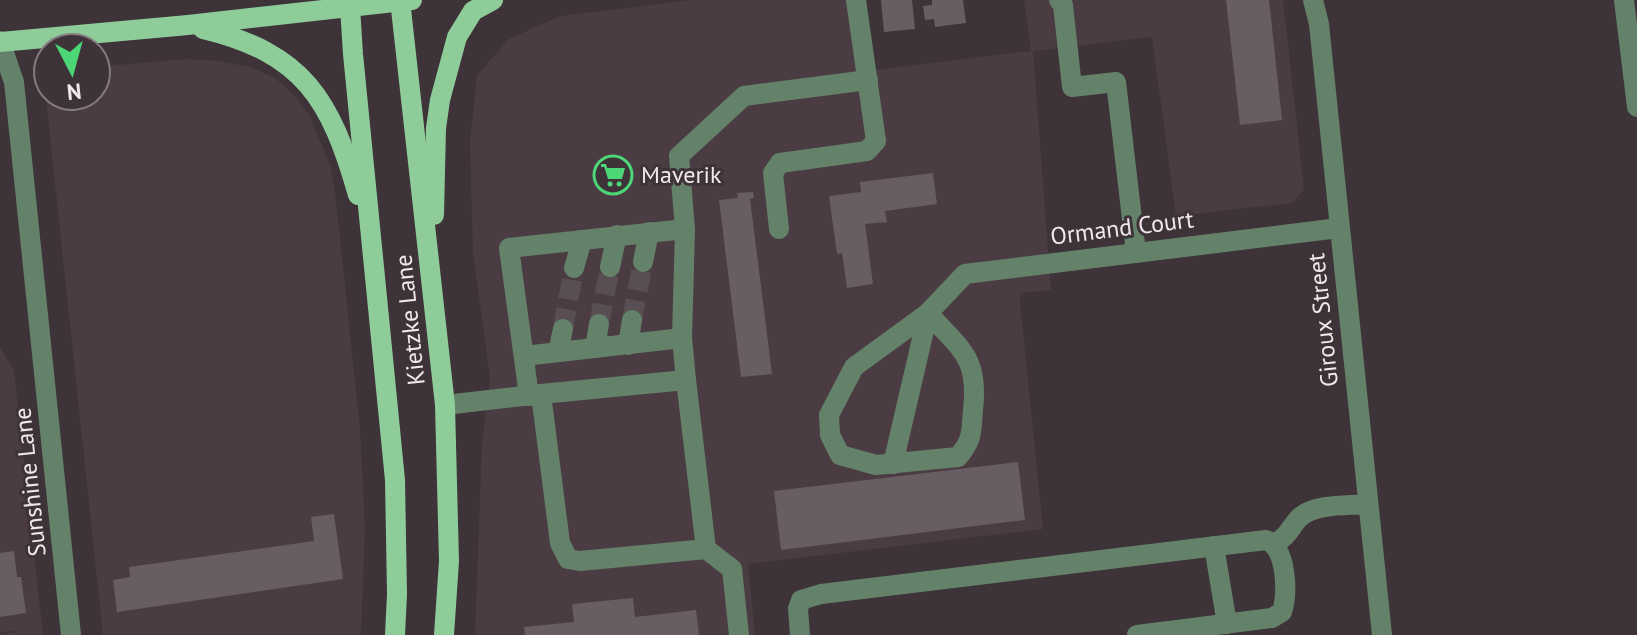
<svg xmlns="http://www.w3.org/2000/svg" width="1637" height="635" font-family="'PT Sans',sans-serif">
<rect width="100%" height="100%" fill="#3d3338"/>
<g fill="#4b3c43">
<polygon points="690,0 851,0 860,72 1031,51 1024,0 1283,0 1304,189 1292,203 1176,216 1152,37 1033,51 1051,290 1021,293 1020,303 1043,529 748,564 755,635 475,635 482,443 490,377 473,252 470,142 477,75 509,39 560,16"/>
<polygon points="185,59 219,61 250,67 275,78 291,92 309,114 330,165 335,191 360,429 365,529 361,635 103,635 44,80 48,73 48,96 96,96 96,67"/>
<polygon points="0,347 14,371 43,635 0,635 18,631 0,632"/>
</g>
<g fill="#675d62">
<polygon points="881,0 912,0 915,29 884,32"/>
<polygon points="932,0 963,0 966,23 935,27 934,19 925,20 923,6 932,5"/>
<polygon points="1226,0 1269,0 1282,120 1240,125"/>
<polygon points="933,173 937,204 885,211 887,222 865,224 873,284 847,288 842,253 837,254 829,196 861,192 860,182"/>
<polygon points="753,192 754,198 750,199 772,374 741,377 719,200 738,198 737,193"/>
<polygon points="1018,462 1025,520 781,550 774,491"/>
<polygon points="334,514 343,579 117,612 113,580 130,577 129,567 314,541 311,517"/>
<polygon points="14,551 17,577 21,577 26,613 0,617 0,553"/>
<polygon points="633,598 635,617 696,610 699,635 525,635 524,627 574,622 572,604"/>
</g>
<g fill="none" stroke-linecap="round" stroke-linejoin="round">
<g stroke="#584e53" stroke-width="20" stroke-dasharray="20 10" stroke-linecap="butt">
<polyline points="632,320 643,262"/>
<polyline points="599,324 610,267"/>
<polyline points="563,329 574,268"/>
</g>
<g stroke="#648269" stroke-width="20">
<polyline points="1059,0 1063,5 1072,87 1116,82 1136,253"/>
<polyline points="1313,0 1319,24 1382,635"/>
<polyline points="1624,0 1637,107"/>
<polyline points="0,41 14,82 71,635"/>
<polyline points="779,229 773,173 780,163 867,151 876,141 856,0"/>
<polyline points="643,262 649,232"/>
<polyline points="610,267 617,235"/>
<polyline points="574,268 582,240"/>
<path d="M 928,313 C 961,350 979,357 973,410 C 971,433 973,439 958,457 L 876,465 L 840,455 L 830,435 L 829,415 L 854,367 L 928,313 L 965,274 L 1339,228"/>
<polyline points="628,345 632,320"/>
<polyline points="595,348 599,324"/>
<polyline points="558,352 563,329"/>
<polyline points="524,356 682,338"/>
<polyline points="686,380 682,338 685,229 679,156 744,96 868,80"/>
<polyline points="541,394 686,380 706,549"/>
<polyline points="529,396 509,248 685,229"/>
<polyline points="445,405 541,394 560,543 568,559 580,561 706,549 732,569 739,635"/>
<polyline points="893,464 928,313"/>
<path d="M 1274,543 C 1288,538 1290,527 1300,517 C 1317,503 1348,506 1368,504"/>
<polyline points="1214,546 1227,624"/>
<path d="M 800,635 L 798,609 L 801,600 L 821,594 L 1266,540 C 1287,548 1288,593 1282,612 L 1272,618 L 1137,635"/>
</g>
<g stroke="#8ecc9a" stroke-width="20">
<polyline points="352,0 350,7 353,54 395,480 397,594 395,635"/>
<polyline points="400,0 445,405 449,561 444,635"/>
<path d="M 203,29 C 304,53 331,100 358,195"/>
<polyline points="0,42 188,25 412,0"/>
<polyline points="434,215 436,128 440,100 457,37 473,11 493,0"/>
</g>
</g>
<defs>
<symbol id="supermarket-ring" viewBox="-11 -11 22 22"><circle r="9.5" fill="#3d3338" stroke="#4dd676" stroke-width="1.5"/><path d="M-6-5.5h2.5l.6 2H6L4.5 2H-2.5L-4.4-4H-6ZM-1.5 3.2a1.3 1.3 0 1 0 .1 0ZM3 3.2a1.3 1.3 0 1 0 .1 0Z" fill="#4dd676"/></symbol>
</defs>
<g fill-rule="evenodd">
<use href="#supermarket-ring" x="591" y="153" width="44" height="44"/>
</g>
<g text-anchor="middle" stroke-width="6" stroke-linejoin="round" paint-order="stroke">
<g font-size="24" fill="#f0e9ec" stroke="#3d3338" text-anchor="start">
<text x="641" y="183">Maverik</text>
</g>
<g font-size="24" fill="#f0e9ec" stroke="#3d3338">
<text transform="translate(1122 228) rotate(-7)" y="8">Ormand Court</text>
<text transform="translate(410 320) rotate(-96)" y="8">Kietzke Lane</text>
<text transform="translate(1323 320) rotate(-96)" y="8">Giroux Street</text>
<text transform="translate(30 482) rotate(-96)" y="8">Sunshine Lane</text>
</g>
</g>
<g transform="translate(72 72) rotate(174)"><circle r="38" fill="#3d3338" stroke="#857c80" stroke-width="2"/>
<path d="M0-6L14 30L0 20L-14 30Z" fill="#4dd676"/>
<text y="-12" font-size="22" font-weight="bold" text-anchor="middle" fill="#f0e9ec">N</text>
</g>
</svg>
